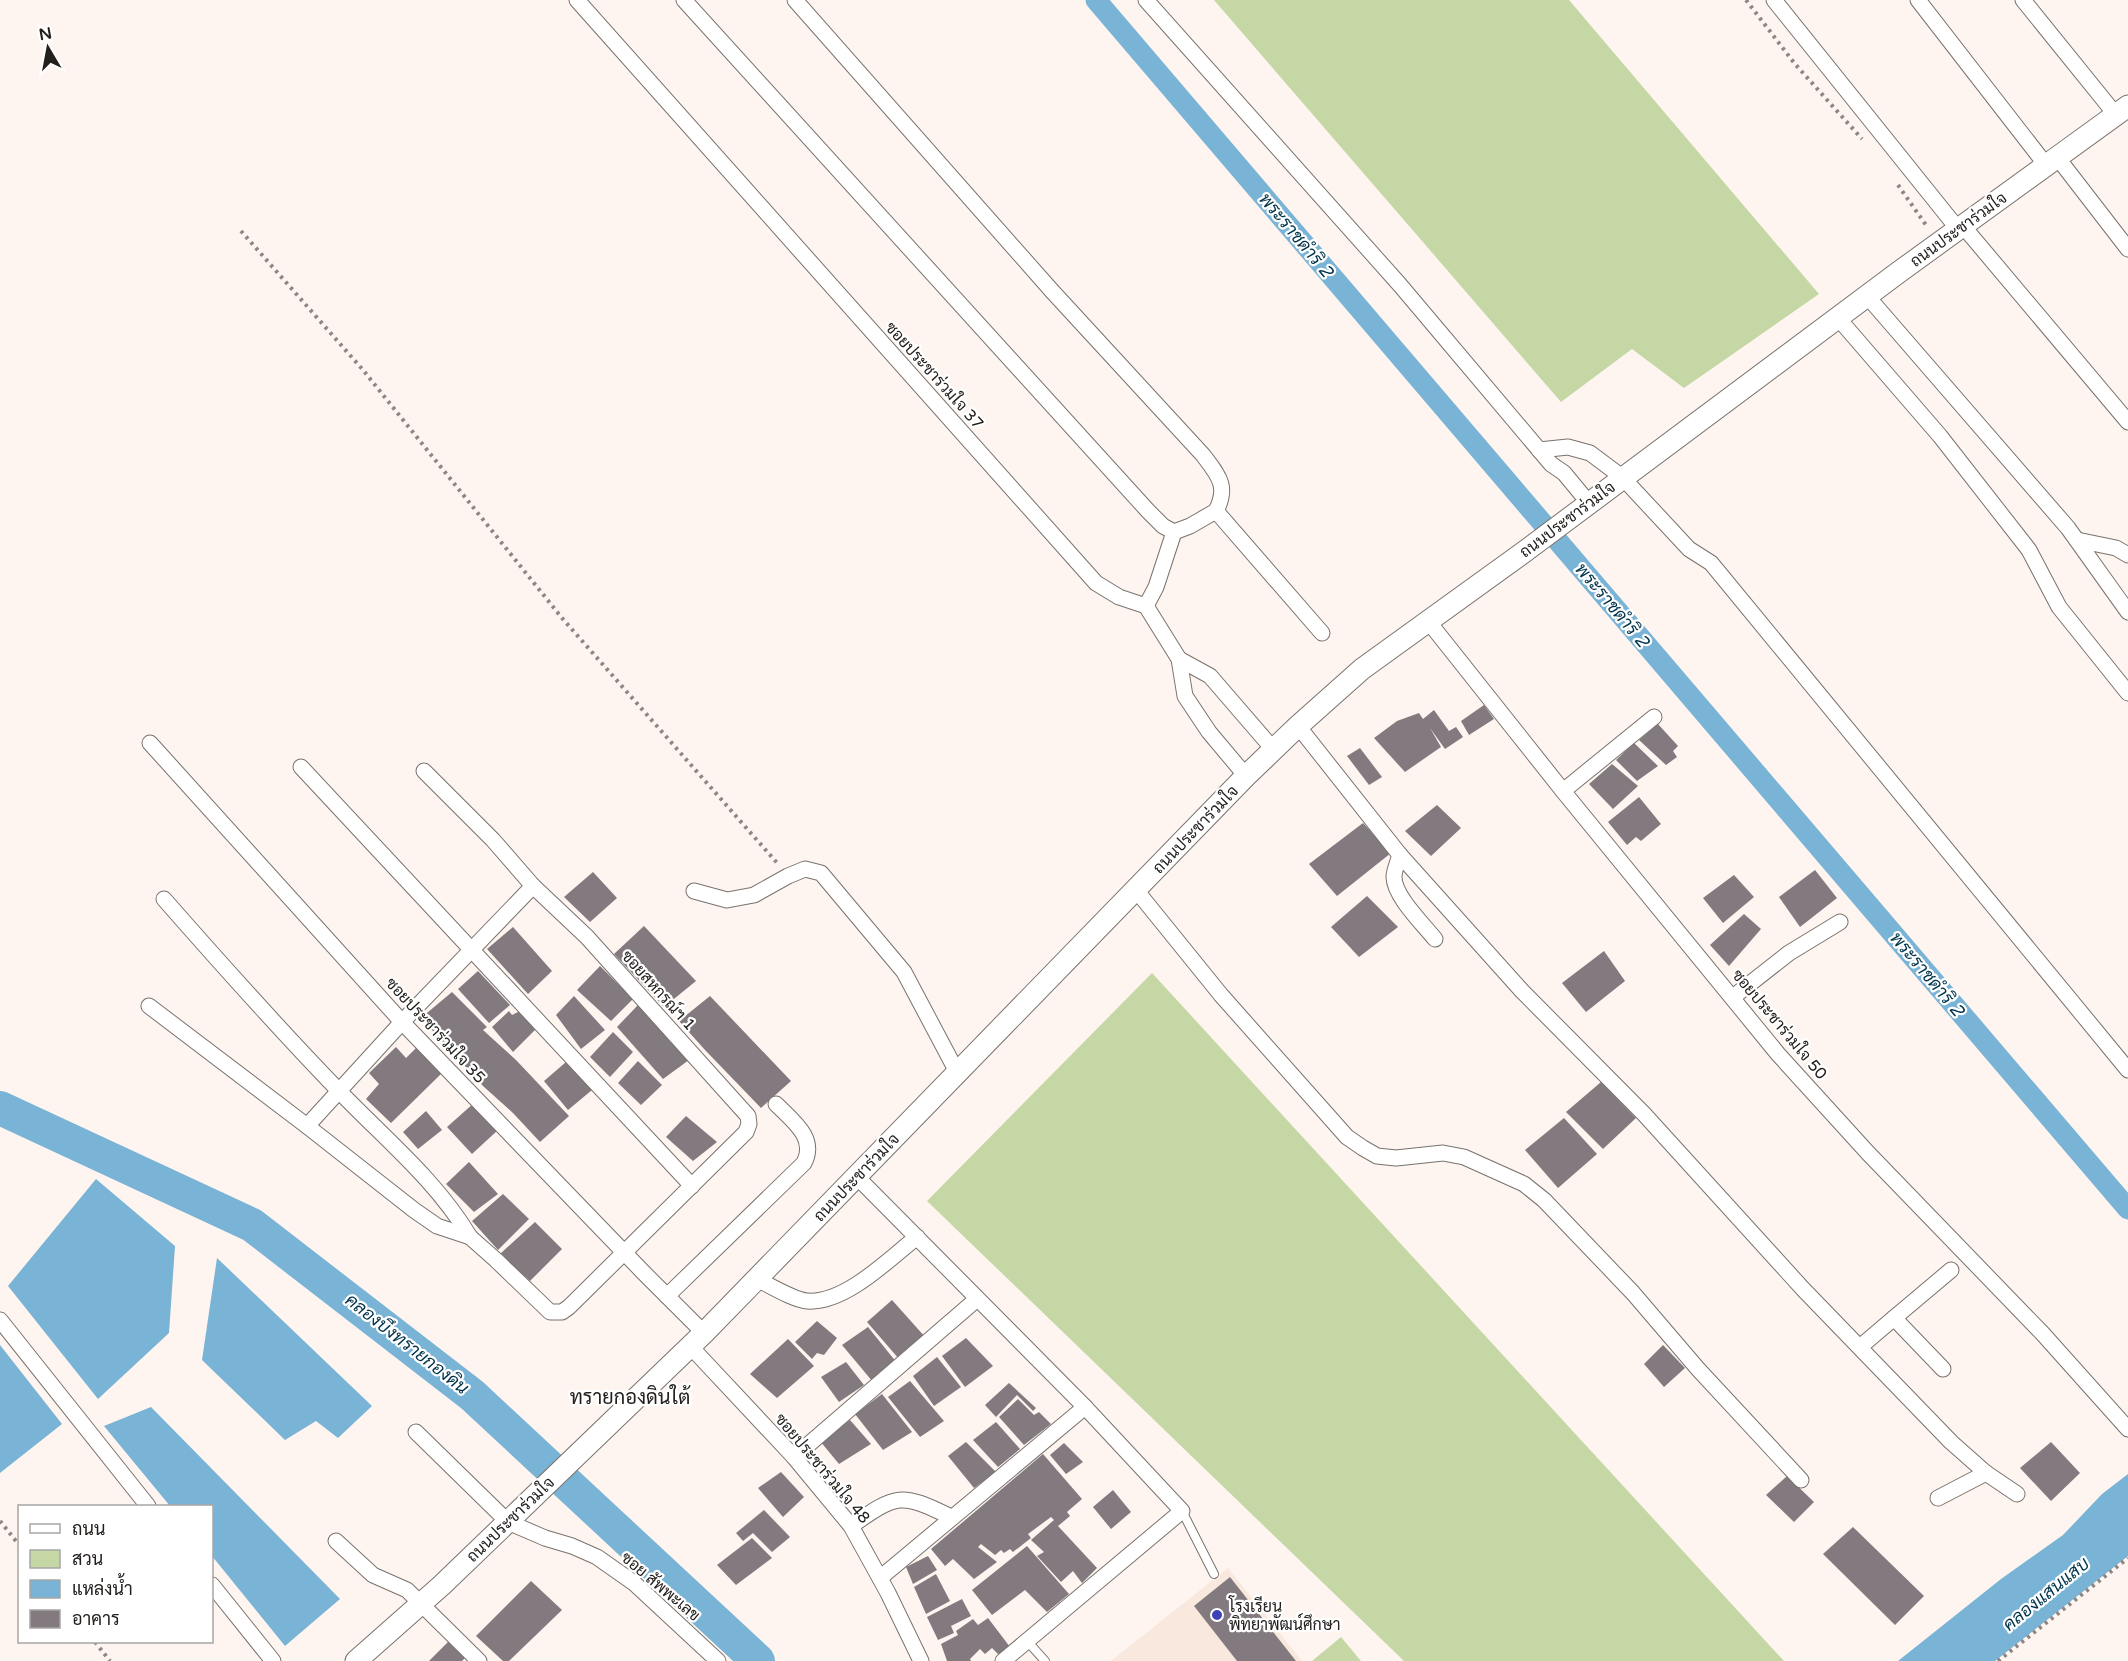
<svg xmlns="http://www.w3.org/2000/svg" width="2128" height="1661" font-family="'Varela Round',Sarabun,sans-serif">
<rect width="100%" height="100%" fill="#fef5f0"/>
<polygon fill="#f8e8de" points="1228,1568 1302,1661 1111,1661"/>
<g fill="#c5d7a4">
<polygon points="1214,0 1569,0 1819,294 1684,388 1632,349 1561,402"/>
<polygon points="1152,973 1784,1661 1404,1661 927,1201"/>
<polygon points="1341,1637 1361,1661 1312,1661"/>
</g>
<g fill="#79b3d6">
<polygon points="96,1179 175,1246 169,1333 98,1399 8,1286"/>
<polygon points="217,1258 372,1406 338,1438 316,1421 285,1440 202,1360"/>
<polygon points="0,1345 62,1424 0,1473"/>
<polygon points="151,1407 340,1599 285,1646 212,1556 212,1506 170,1506 104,1426"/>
<polygon points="2128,1474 2128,1556 1995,1661 1898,1661 2001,1579 2063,1535 2102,1494"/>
</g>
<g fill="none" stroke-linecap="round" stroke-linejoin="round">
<polyline stroke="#79b3d6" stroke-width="21" points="1096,0 2128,1209"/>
<polyline stroke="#79b3d6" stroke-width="34" points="0,1108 252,1225 472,1395 758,1661"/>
</g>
<g fill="#827a7f">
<polygon points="1484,705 1494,719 1469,735 1461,721"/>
<polygon points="1434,710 1449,731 1456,727 1463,737 1445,749 1430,728 1441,747 1405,772 1374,738 1397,721 1419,713 1423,719"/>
<polygon points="1658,724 1678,746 1673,751 1677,757 1666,765 1639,740"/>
<polygon points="1634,743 1658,766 1637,781 1616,760"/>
<polygon points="1360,748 1382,777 1369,785 1347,756"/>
<polygon points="1612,764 1638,786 1613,809 1589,784"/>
<polygon points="1639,797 1661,824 1641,841 1636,837 1627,845 1608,822"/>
<polygon points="1437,805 1461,828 1431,856 1405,831"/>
<polygon points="1363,823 1391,853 1337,896 1309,864"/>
<polygon points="1815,870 1837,898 1800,927 1779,897"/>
<polygon points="593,872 617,898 590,922 564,897"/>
<polygon points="1734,875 1754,897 1723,923 1703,898"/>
<polygon points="1367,896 1398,927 1359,957 1331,927"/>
<polygon points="1744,914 1761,929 1729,966 1710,945"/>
<polygon points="644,926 696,981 664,1007 614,954"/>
<polygon points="513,927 552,971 528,994 487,949"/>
<polygon points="1604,951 1625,981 1586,1012 1562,983"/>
<polygon points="600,966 633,999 611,1021 577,990"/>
<polygon points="478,971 510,1005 489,1023 458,989"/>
<polygon points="452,992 487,1027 483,1030 516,1060 569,1116 540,1142 513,1113 483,1086 421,1018"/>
<polygon points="574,996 605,1030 581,1049 556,1015"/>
<polygon points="710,996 791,1081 761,1108 705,1050 679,1021"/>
<polygon points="638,1005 689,1060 663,1079 617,1027"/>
<polygon points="509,1011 512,1015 520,1011 537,1028 513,1052 492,1027"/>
<polygon points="613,1032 633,1052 610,1077 590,1057"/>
<polygon points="396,1047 406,1058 416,1048 442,1073 391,1123 366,1099 379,1084 369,1073"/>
<polygon points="638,1061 662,1085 641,1105 618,1083"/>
<polygon points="566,1062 592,1090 568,1110 544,1081"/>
<polygon points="1601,1082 1636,1118 1603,1149 1566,1112"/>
<polygon points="474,1103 498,1130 472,1154 447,1127"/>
<polygon points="426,1111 442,1130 418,1149 403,1132"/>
<polygon points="686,1116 717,1142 693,1161 666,1137"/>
<polygon points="1564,1118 1597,1154 1558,1188 1525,1150"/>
<polygon points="469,1162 498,1194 474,1212 446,1184"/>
<polygon points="503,1194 529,1219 498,1250 472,1221"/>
<polygon points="535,1222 562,1249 530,1281 500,1254"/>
<polygon points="892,1300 926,1338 899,1359 867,1322"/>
<polygon points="817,1321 837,1338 824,1355 817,1353 812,1359 795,1342"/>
<polygon points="868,1327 897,1363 873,1382 842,1345"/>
<polygon points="966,1338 993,1366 965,1387 942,1356"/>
<polygon points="788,1339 814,1366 777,1398 750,1374"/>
<polygon points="1663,1345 1685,1368 1664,1387 1644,1364"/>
<polygon points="937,1357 961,1387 934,1406 913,1376"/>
<polygon points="846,1362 864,1385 839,1402 821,1377"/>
<polygon points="910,1381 944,1421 920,1437 888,1397"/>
<polygon points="1009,1383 1036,1408 1033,1411 1017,1395 996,1417 985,1405"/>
<polygon points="882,1394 912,1432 883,1450 855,1414"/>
<polygon points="1018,1399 1034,1415 1039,1412 1051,1424 1024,1445 999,1417"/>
<polygon points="850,1420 871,1444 839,1464 820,1441"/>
<polygon points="996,1422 1020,1449 998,1467 973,1440"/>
<polygon points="966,1442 996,1472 974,1488 948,1456"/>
<polygon points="2051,1442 2080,1473 2051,1501 2020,1468"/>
<polygon points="1064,1443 1083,1462 1066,1474 1050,1455"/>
<polygon points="1043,1454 1082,1499 1067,1512 1070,1516 1058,1526 1097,1568 1082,1583 1073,1571 1061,1582 1037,1556 1044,1552 1031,1540 1054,1520 1051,1517 1028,1534 1031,1538 1013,1552 1010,1549 1004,1553 1001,1550 995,1555 981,1544 978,1547 997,1562 974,1579 953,1559 945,1566 931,1549"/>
<polygon points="781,1472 804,1497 783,1517 758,1488"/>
<polygon points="1787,1476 1814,1502 1794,1522 1766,1495"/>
<polygon points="1113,1490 1131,1512 1111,1529 1093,1507"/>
<polygon points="764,1510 790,1537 772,1552 753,1533 743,1541 736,1533"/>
<polygon points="1853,1527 1924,1596 1895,1625 1823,1554"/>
<polygon points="752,1538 772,1558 736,1585 717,1565"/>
<polygon points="1027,1546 1069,1594 1047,1612 1025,1590 992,1615 972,1590"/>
<polygon points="928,1556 937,1570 913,1584 906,1567"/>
<polygon points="936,1574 950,1601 926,1614 914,1587"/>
<polygon points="1230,1577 1296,1661 1237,1661 1194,1606"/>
<polygon points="531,1581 562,1610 509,1661 503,1661 476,1636"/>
<polygon points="962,1599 971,1616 951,1626 954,1633 938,1640 927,1617"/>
<polygon points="988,1618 1010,1647 998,1654 992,1648 985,1654 980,1649 970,1659 971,1661 947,1661 941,1644 958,1635 956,1631 973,1619 978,1625"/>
<polygon points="449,1641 466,1657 462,1661 429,1661"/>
</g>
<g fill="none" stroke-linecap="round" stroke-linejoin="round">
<defs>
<g id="lane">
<polyline points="1182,1511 1214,1574"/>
<polyline points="1028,1642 1045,1661"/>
</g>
<g id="street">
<polyline points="577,0 1096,583 1119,597 1146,606 1179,659 1185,696 1209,732 1246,776"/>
<polyline points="684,0 1148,511 1163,526 1174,532 1156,587 1146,606"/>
<path d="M 795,0 L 1052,291 L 1203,455 C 1218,475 1229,486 1216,511"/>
<polyline points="1146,0 1400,285 1551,464 1564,473 1588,502"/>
<polyline points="1774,0 1958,229"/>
<polyline points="1918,0 2046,165"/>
<polyline points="2023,0 2116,115"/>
<polyline points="2057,157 2128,249"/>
<polyline points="1963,226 2128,422"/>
<polyline points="1867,296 2068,528 2128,612"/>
<polyline points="1838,318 1940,436 2029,550 2059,607 2128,693"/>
<polyline points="1539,450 1568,447 1590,453 1622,477 1689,549 1711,563 2128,1070"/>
<polyline points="1174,532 1190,526 1216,511 1322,633"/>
<polyline points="2077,540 2116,548 2128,555"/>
<polyline points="1428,621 1563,791 1778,1054 1868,1153 2043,1334 2128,1429"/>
<polyline points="1179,659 1210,676 1273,749"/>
<polyline points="1298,726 1400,855 1522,991 1644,1114 1803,1289 1951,1442 1986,1473 2017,1494"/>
<polyline points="150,743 402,1022 643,1272 704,1333"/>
<polyline points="301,767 692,1186"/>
<polyline points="1563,791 1654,717"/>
<path d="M 1400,855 C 1398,862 1394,870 1394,877 C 1394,896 1423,924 1435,939"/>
<polyline points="1136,890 1221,995 1347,1137 1363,1148 1377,1156 1396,1158 1443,1153 1464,1157 1524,1184 1544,1200 1633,1293 1698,1369 1801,1480"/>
<polyline points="694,891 727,900 754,895 788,876 805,869 821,873 904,972 957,1072"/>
<path d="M 164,899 C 221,964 279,1029 339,1091 C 384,1138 436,1180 470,1237"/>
<polyline points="1733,997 1789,953 1840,922"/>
<polyline points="149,1006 307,1126 414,1210 437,1226 470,1237 496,1260 550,1312 562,1312 569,1307 746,1132 749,1124 748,1116 587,937 533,886 493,840 424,771"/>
<polyline points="307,1126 402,1022 533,886"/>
<polyline points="856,1176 1085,1407 1182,1511 1003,1661"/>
<path d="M 757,1279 C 769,1285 794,1300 807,1301 C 845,1304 889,1259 917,1237"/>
<path d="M 667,1296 L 804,1163 C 817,1138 793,1121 776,1104"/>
<polyline points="1894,1318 1951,1270"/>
<polyline points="0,1320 148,1506"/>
<polyline points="690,1346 794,1457 851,1526 888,1593 921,1661"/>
<polyline points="1860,1347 1894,1318 1943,1369"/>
<polyline points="416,1432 508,1522 545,1538 572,1546 597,1557 634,1583 718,1661"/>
<polyline points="794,1457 977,1299"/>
<polyline points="1938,1498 1986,1473"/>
<path d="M 851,1526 C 897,1494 900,1492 951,1517"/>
<polyline points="336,1541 373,1575 407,1590 479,1661"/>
<polyline points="880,1578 1085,1407"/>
<polyline points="212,1585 273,1661"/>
</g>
<polyline id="secondary" points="356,1661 442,1585 704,1333 1246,776 1298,726 1362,669 1524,552 1899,272 2128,106"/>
</defs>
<use href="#lane" stroke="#79726d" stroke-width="10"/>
<use href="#street" stroke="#79726d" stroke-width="17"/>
<use href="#secondary" stroke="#79726d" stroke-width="23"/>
<g stroke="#8d8783" stroke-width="4" stroke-dasharray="3 4.5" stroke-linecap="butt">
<polyline points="1746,0 1795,64 1862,139"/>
<polyline points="1898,185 1928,228"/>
<polyline points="241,231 363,370 562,618 778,864"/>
<polyline points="0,1521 20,1546"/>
<polyline points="95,1642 110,1661"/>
<polyline points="1998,1661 2128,1558"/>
</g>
<use href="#lane" stroke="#fff" stroke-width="8"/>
<use href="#street" stroke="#fff" stroke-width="15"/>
<use href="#secondary" stroke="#fff" stroke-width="21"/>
</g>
<circle fill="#3d42b6" stroke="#fff" stroke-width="2" cx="1217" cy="1615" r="6"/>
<g text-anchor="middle" stroke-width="4.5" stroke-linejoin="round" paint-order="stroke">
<g font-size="16" fill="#23201e" stroke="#fff">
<text transform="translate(1958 229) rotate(-36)" y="6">ถนนประชาร่วมใจ</text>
<text transform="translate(935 375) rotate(48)" y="6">ซอยประชาร่วมใจ 37</text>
<text transform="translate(1567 519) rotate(-37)" y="6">ถนนประชาร่วมใจ</text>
<text transform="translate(1195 829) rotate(-46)" y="6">ถนนประชาร่วมใจ</text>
<text transform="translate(659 990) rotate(48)" y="6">ซอยสหกรณ์ฯ 1</text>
<text transform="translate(1780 1024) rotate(50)" y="6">ซอยประชาร่วมใจ 50</text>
<text transform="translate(436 1030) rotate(47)" y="6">ซอยประชาร่วมใจ 35</text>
<text transform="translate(856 1177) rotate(-46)" y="6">ถนนประชาร่วมใจ</text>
<text transform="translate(823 1468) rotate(50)" y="6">ซอยประชาร่วมใจ 48</text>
<text transform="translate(510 1519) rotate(-44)" y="6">ถนนประชาร่วมใจ</text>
<text transform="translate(661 1586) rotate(40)" y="6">ซอย สัพพะเลข</text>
</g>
<g font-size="16" fill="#23201e" stroke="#fff" text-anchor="start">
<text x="1229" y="1612">โรงเรียน<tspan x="1229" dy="18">พิทยาพัฒน์ศึกษา</tspan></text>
</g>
<g font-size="18" font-style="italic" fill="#00344b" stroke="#fff">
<text transform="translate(1296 235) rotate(50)" y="6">พระราชดำริ 2</text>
<text transform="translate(1612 605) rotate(50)" y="6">พระราชดำริ 2</text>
<text transform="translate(1927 974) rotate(50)" y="6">พระราชดำริ 2</text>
<text transform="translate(407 1344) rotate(38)" y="6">คลองบึงทรายกองดิน</text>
<text transform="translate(2046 1594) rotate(-39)" y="6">คลองแสนแสบ</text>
</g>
<g font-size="20" fill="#23201e" stroke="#fff">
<text x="630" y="1404">ทรายกองดินใต้</text>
</g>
</g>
<rect x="18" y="1505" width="195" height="138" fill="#ffffff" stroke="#a7a6a5" stroke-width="1.5"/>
<rect x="30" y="1524" width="30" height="9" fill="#ffffff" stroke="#a7a6a5" stroke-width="1.5"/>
<text x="72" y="1535" font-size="18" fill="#23201e">ถนน</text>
<rect x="30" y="1550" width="30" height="18" fill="#c5d7a4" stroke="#a7a6a5" stroke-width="1.5"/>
<text x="72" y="1565" font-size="18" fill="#23201e">สวน</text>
<rect x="30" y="1580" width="30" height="18" fill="#79b3d6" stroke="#a7a6a5" stroke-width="1.5"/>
<text x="72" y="1595" font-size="18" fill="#23201e">แหล่งน้ำ</text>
<rect x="30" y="1610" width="30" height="18" fill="#827a7f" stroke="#a7a6a5" stroke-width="1.5"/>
<text x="72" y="1625" font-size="18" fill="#23201e">อาคาร</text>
<g transform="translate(48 48) rotate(350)" stroke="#ffffff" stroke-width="4.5" paint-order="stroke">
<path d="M0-4.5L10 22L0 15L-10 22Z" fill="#23201e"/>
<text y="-9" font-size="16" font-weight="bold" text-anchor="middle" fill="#23201e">N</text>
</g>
</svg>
